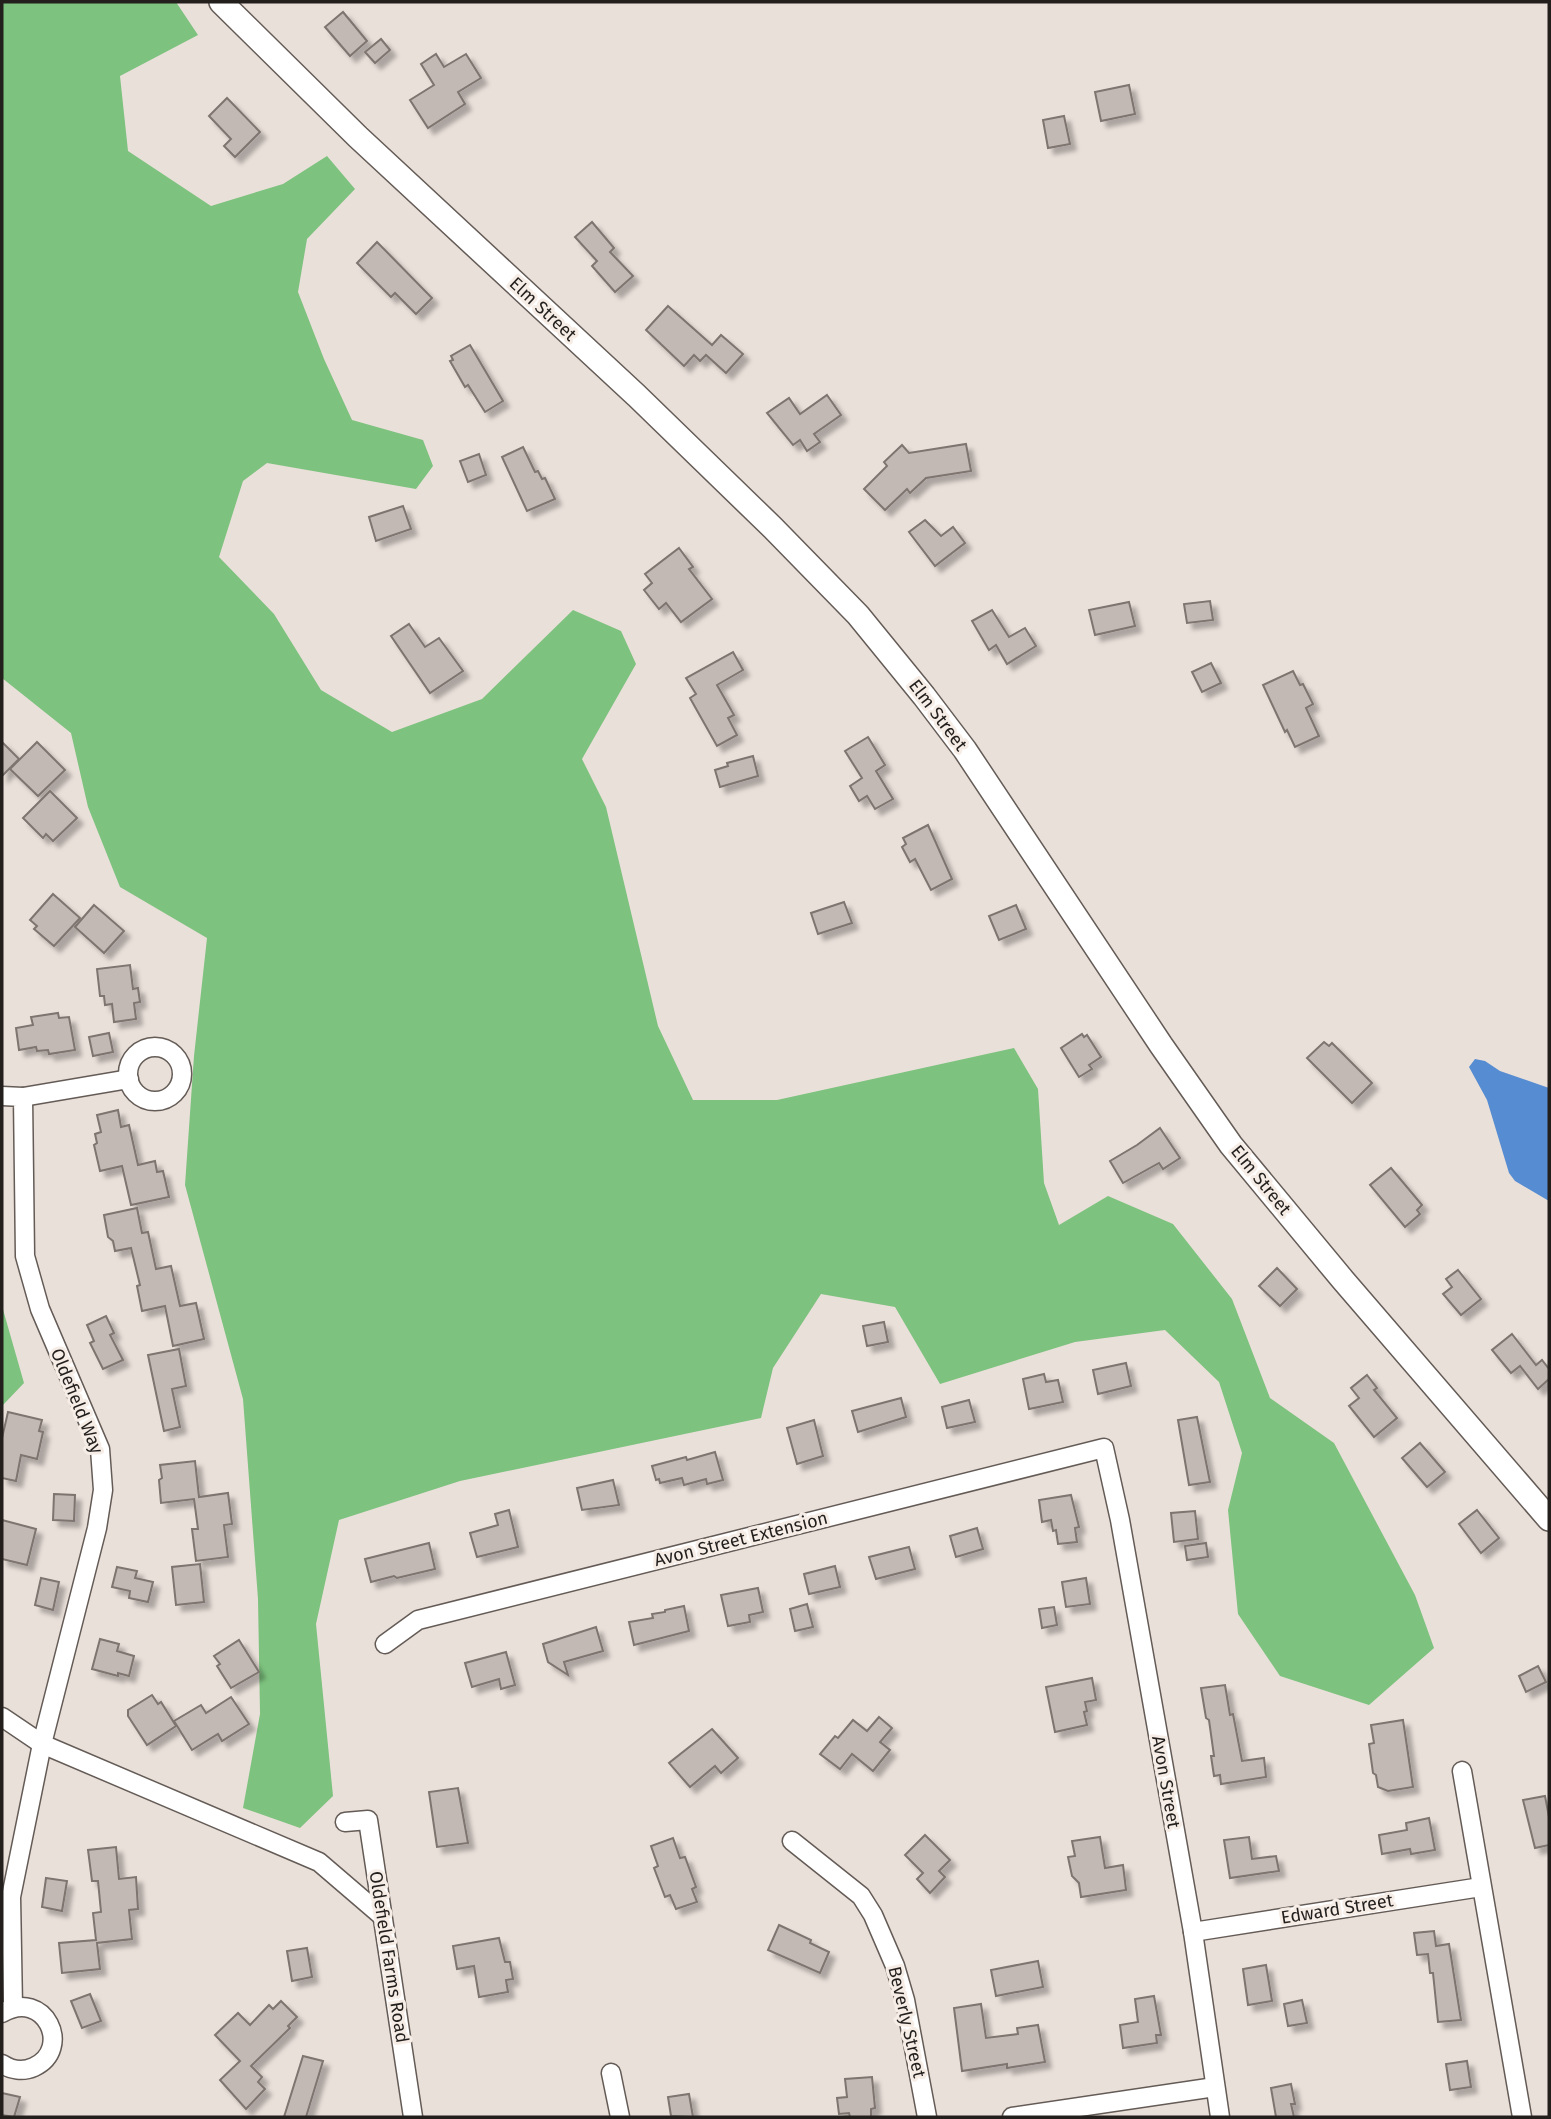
<svg xmlns="http://www.w3.org/2000/svg" width="1551" height="2119" font-family="'Fira Sans',sans-serif">
<defs>
<filter id="shadow"><feDropShadow dx="6" dy="6" stdDeviation="2" flood-color="#0004"/></filter>
</defs>
<rect width="100%" height="100%" fill="#eae0da"/>
<g fill="#7dc27e">
<polygon points="2,2 176,2 198,35 120,76 128,151 211,206 283,184 327,156 355,189 307,239 298,292 324,359 352,420 423,440 433,466 416,489 267,463 243,481 219,557 274,614 321,690 392,732 482,699 573,610 621,631 636,664 582,759 606,807 658,1026 693,1100 777,1100 1014,1048 1038,1089 1044,1183 1059,1225 1108,1196 1173,1224 1232,1299 1270,1398 1334,1443 1415,1595 1434,1648 1369,1705 1280,1676 1238,1614 1228,1510 1242,1453 1219,1382 1165,1330 1075,1342 940,1384 895,1307 821,1294 773,1368 761,1418 460,1481 339,1520 316,1624 333,1796 300,1828 243,1808 260,1714 258,1599 243,1399 185,1185 194,1056 207,938 120,887 88,807 71,733 2,678"/>
<polygon points="2,1306 24,1383 2,1406"/>
</g>
<polygon fill="#568cd1" points="1475,1059 1485,1061 1500,1071 1549,1088 1549,1201 1515,1181 1509,1173 1487,1100 1469,1067"/>
<g fill="#c3b9b4" stroke="#7e746f" stroke-width="2" filter="url(#shadow)">
<polygon points="343,12 367,41 350,56 325,27"/>
<polygon points="381,39 390,50 375,63 365,52"/>
<polygon points="436,54 444,67 466,54 481,78 458,92 465,104 428,128 410,100 434,85 421,64"/>
<polygon points="1129,85 1135,114 1101,121 1095,92"/>
<polygon points="227,98 260,132 235,157 224,146 231,139 209,116"/>
<polygon points="1064,116 1070,144 1048,148 1043,120"/>
<polygon points="592,222 614,248 610,252 633,276 615,292 592,266 597,261 575,237"/>
<polygon points="377,242 432,298 416,314 395,293 391,297 357,263"/>
<polygon points="668,306 712,345 721,335 743,354 726,373 706,355 700,361 694,355 684,366 646,330"/>
<polygon points="470,345 503,401 485,412 468,385 465,387 450,361 453,360 451,356"/>
<polygon points="827,395 841,415 814,434 820,442 807,451 800,440 793,445 767,413 789,398 800,414"/>
<polygon points="966,444 971,471 926,478 910,493 907,489 885,510 864,489 887,466 884,462 902,445 909,453"/>
<polygon points="523,447 535,472 538,471 542,479 545,478 555,499 527,511 502,457"/>
<polygon points="479,454 486,475 468,482 460,461"/>
<polygon points="403,506 411,529 376,541 369,517"/>
<polygon points="925,520 941,536 953,527 965,543 935,566 909,532"/>
<polygon points="679,548 693,567 689,569 712,599 681,622 666,603 659,609 644,590 652,583 645,574"/>
<polygon points="1210,601 1213,620 1187,623 1184,604"/>
<polygon points="1129,602 1135,626 1095,635 1089,610"/>
<polygon points="992,610 1009,637 1025,628 1036,646 1007,664 996,645 989,650 972,621"/>
<polygon points="409,624 425,647 439,638 463,671 430,693 391,636"/>
<polygon points="733,652 743,670 717,685 734,715 728,718 737,735 717,746 690,698 696,694 686,678"/>
<polygon points="1211,663 1221,683 1202,692 1192,672"/>
<polygon points="1293,671 1300,685 1303,684 1313,704 1306,708 1319,736 1295,747 1287,730 1285,732 1263,685"/>
<polygon points="868,737 885,765 876,771 893,799 875,809 867,796 859,801 850,786 862,778 845,751"/>
<polygon points="2,742 19,759 2,776"/>
<polygon points="37,742 65,770 38,796 10,769"/>
<polygon points="753,756 758,776 720,787 715,770 728,766 727,763"/>
<polygon points="50,791 77,818 53,841 46,834 43,838 23,818"/>
<polygon points="928,825 952,879 931,890 915,859 910,862 902,847 906,844 903,838"/>
<polygon points="53,894 80,918 54,946 34,929 37,926 30,920"/>
<polygon points="844,902 852,923 818,934 811,913"/>
<polygon points="94,905 124,931 104,953 75,927"/>
<polygon points="1016,905 1026,929 999,940 989,916"/>
<polygon points="130,965 133,989 138,988 140,1002 134,1003 136,1019 114,1022 112,1004 105,1005 104,996 100,996 97,969"/>
<polygon points="58,1013 59,1018 69,1017 75,1050 49,1054 48,1050 37,1051 36,1047 19,1050 16,1028 33,1025 31,1017"/>
<polygon points="109,1033 113,1052 93,1056 89,1037"/>
<polygon points="1082,1034 1084,1037 1087,1035 1101,1057 1089,1065 1092,1069 1079,1077 1061,1048"/>
<polygon points="1324,1042 1329,1046 1332,1043 1372,1083 1352,1103 1307,1058"/>
<polygon points="118,1110 121,1127 129,1125 138,1165 155,1161 157,1172 163,1171 169,1197 131,1205 122,1166 100,1171 94,1145 97,1143 95,1134 101,1132 97,1115"/>
<polygon points="1160,1128 1180,1158 1163,1169 1159,1163 1123,1183 1110,1161 1137,1145"/>
<polygon points="1391,1168 1422,1205 1417,1210 1420,1214 1405,1227 1370,1185"/>
<polygon points="137,1208 142,1233 148,1232 156,1269 171,1266 180,1306 196,1303 204,1339 173,1346 165,1306 142,1311 137,1286 140,1285 131,1248 115,1251 113,1241 108,1237 104,1215"/>
<polygon points="1277,1268 1297,1289 1280,1306 1259,1286"/>
<polygon points="1458,1270 1481,1299 1461,1315 1443,1294 1452,1287 1446,1279"/>
<polygon points="106,1316 114,1333 110,1335 123,1360 103,1369 90,1343 94,1341 87,1325"/>
<polygon points="884,1322 888,1342 867,1346 863,1326"/>
<polygon points="1512,1334 1536,1365 1542,1360 1549,1369 1549,1379 1538,1389 1520,1366 1511,1373 1492,1350"/>
<polygon points="179,1349 186,1386 172,1389 180,1427 164,1431 148,1355"/>
<polygon points="1126,1363 1131,1386 1098,1394 1093,1370"/>
<polygon points="1044,1374 1046,1382 1058,1380 1063,1402 1029,1409 1023,1379"/>
<polygon points="1367,1375 1377,1388 1374,1390 1397,1418 1374,1437 1349,1406 1359,1398 1351,1388"/>
<polygon points="901,1398 906,1417 858,1432 852,1411"/>
<polygon points="969,1400 975,1422 947,1428 942,1407"/>
<polygon points="8,1412 42,1420 39,1431 43,1432 37,1459 21,1455 16,1481 2,1478 2,1438"/>
<polygon points="1197,1417 1210,1482 1189,1485 1178,1420"/>
<polygon points="814,1420 823,1456 797,1464 787,1428"/>
<polygon points="1420,1443 1445,1472 1427,1487 1402,1458"/>
<polygon points="715,1452 723,1480 707,1484 706,1479 684,1485 682,1478 660,1483 659,1479 656,1480 652,1466 686,1457 687,1460"/>
<polygon points="195,1461 199,1497 228,1493 232,1524 224,1525 228,1557 196,1561 192,1529 198,1529 194,1499 161,1503 159,1480 162,1478 160,1465"/>
<polygon points="613,1480 619,1505 582,1510 577,1488"/>
<polygon points="54,1494 75,1495 74,1521 53,1520"/>
<polygon points="1071,1495 1079,1527 1075,1528 1077,1542 1058,1544 1056,1530 1053,1531 1051,1520 1042,1522 1039,1500"/>
<polygon points="509,1510 518,1547 477,1557 470,1533 498,1525 495,1514"/>
<polygon points="1477,1510 1499,1538 1481,1553 1459,1524"/>
<polygon points="1195,1511 1198,1539 1174,1542 1171,1513"/>
<polygon points="2,1520 36,1529 27,1565 2,1559"/>
<polygon points="977,1528 983,1549 956,1557 950,1536"/>
<polygon points="429,1543 435,1569 397,1578 394,1576 371,1582 365,1559"/>
<polygon points="1206,1543 1208,1557 1187,1560 1185,1546"/>
<polygon points="909,1547 915,1569 876,1579 869,1557"/>
<polygon points="200,1564 204,1602 176,1605 172,1567"/>
<polygon points="835,1566 840,1587 809,1594 804,1574"/>
<polygon points="117,1567 137,1571 135,1578 153,1582 148,1602 129,1598 130,1591 112,1587"/>
<polygon points="41,1578 59,1582 53,1610 35,1605"/>
<polygon points="1086,1578 1090,1604 1066,1607 1062,1582"/>
<polygon points="758,1588 763,1612 749,1615 750,1622 728,1626 721,1595"/>
<polygon points="807,1604 813,1627 795,1631 790,1609"/>
<polygon points="684,1606 689,1631 634,1645 629,1622 653,1618 652,1614 665,1612 665,1610"/>
<polygon points="1054,1607 1057,1625 1042,1628 1039,1609"/>
<polygon points="596,1627 603,1651 564,1662 568,1675 548,1662 543,1644"/>
<polygon points="100,1639 119,1644 117,1651 134,1656 129,1676 118,1673 118,1676 92,1669"/>
<polygon points="239,1640 259,1672 231,1688 217,1666 220,1664 214,1656"/>
<polygon points="506,1652 515,1685 501,1689 499,1679 472,1687 465,1663"/>
<polygon points="1538,1666 1546,1682 1526,1692 1519,1676"/>
<polygon points="1092,1678 1096,1700 1085,1702 1087,1711 1084,1712 1087,1725 1055,1732 1046,1687"/>
<polygon points="1225,1685 1230,1715 1233,1714 1242,1761 1264,1758 1266,1777 1221,1784 1220,1775 1214,1776 1211,1756 1214,1756 1209,1720 1206,1718 1201,1688"/>
<polygon points="152,1695 158,1704 161,1702 176,1726 147,1745 128,1716 128,1710"/>
<polygon points="231,1697 249,1724 222,1741 218,1734 192,1750 174,1721 201,1705 206,1713"/>
<polygon points="879,1717 892,1728 880,1742 890,1750 873,1771 852,1754 840,1769 820,1754 835,1736 838,1738 853,1720 867,1731"/>
<polygon points="1403,1720 1413,1787 1388,1791 1378,1787 1376,1775 1373,1773 1369,1744 1374,1743 1371,1725"/>
<polygon points="712,1729 738,1758 721,1773 715,1766 690,1787 669,1763"/>
<polygon points="458,1788 468,1843 437,1847 429,1792"/>
<polygon points="1545,1796 1549,1817 1549,1845 1535,1848 1523,1800"/>
<polygon points="1429,1818 1435,1850 1411,1854 1410,1849 1382,1854 1379,1835 1407,1830 1406,1823"/>
<polygon points="925,1835 950,1860 939,1871 945,1877 930,1893 917,1879 923,1873 905,1855"/>
<polygon points="1100,1837 1105,1868 1123,1865 1126,1890 1081,1897 1079,1883 1072,1876 1068,1857 1075,1856 1072,1841"/>
<polygon points="1249,1837 1252,1859 1276,1856 1279,1871 1230,1878 1224,1840"/>
<polygon points="673,1838 680,1858 685,1857 696,1887 692,1889 697,1902 676,1909 670,1895 665,1897 654,1868 658,1866 651,1846"/>
<polygon points="116,1847 119,1879 136,1877 138,1909 129,1910 132,1939 97,1943 100,1969 62,1973 59,1943 96,1940 93,1913 101,1912 98,1881 92,1881 88,1850"/>
<polygon points="46,1878 67,1881 62,1911 42,1907"/>
<polygon points="779,1925 811,1940 810,1943 829,1952 820,1973 768,1950"/>
<polygon points="1434,1931 1436,1946 1449,1944 1461,2020 1438,2022 1433,1973 1430,1973 1428,1954 1417,1955 1414,1933"/>
<polygon points="499,1938 505,1962 510,1962 513,1979 506,1980 508,1992 479,1997 474,1966 457,1969 453,1946"/>
<polygon points="307,1948 312,1977 292,1981 287,1951"/>
<polygon points="1038,1961 1043,1987 996,1996 991,1970"/>
<polygon points="1266,1965 1272,2001 1248,2005 1243,1969"/>
<polygon points="90,1994 101,2021 82,2028 71,2001"/>
<polygon points="1154,1996 1161,2035 1156,2035 1157,2043 1123,2048 1120,2025 1138,2022 1135,1999"/>
<polygon points="1302,2000 1307,2023 1288,2026 1284,2004"/>
<polygon points="281,2001 297,2017 288,2026 290,2028 251,2066 262,2077 258,2082 265,2089 246,2109 220,2080 240,2061 215,2035 238,2013 250,2025 269,2005 273,2009"/>
<polygon points="981,2004 986,2038 1018,2034 1017,2028 1038,2025 1045,2062 1007,2068 1007,2064 962,2071 954,2008"/>
<polygon points="303,2056 323,2061 306,2117 284,2117"/>
<polygon points="1467,2061 1471,2087 1450,2090 1446,2064"/>
<polygon points="872,2077 875,2108 871,2109 871,2117 850,2117 849,2113 839,2114 837,2098 847,2097 845,2079"/>
<polygon points="1291,2084 1295,2104 1291,2104 1294,2117 1276,2117 1271,2088"/>
<polygon points="2,2093 20,2097 14,2117 2,2115"/>
<polygon points="689,2094 693,2117 671,2116 668,2097"/>
</g>
<g fill="none" stroke-linecap="round" stroke-linejoin="round">
<defs>
<g id="minor">
<circle cx="155" cy="1074" r="27"/>
<polyline points="2,1096 23,1097 25,1256 40,1309 100,1449 103,1490 97,1528 42,1744 11,1897 13,2007"/>
<polyline points="23,1097 129,1079"/>
<polyline points="385,1644 418,1620 1104,1448 1120,1520 1193,1932 1220,2117"/>
<polyline points="2,1717 42,1744 319,1862 382,1916"/>
<polyline points="1462,1771 1522,2117"/>
<polyline points="345,1822 368,1820 413,2117"/>
<polyline points="792,1841 861,1896 873,1915 895,1966 905,2000 927,2117"/>
<polyline points="1193,1932 1481,1887"/>
<path d="M 2,2013 C 45,1988 73,2049 34,2067 C 23,2072 11,2070 2,2064"/>
<polyline points="611,2073 620,2117"/>
<polyline points="1012,2117 1215,2087"/>
</g>
<polyline id="tertiary" points="221,2 358,137 637,396 773,528 858,615 924,696 965,750 1161,1045 1231,1145 1343,1280 1549,1519"/>
</defs>
<use href="#minor" stroke="#645b56" stroke-width="21"/>
<use href="#tertiary" stroke="#645b56" stroke-width="26"/>
<use href="#minor" stroke="#fff" stroke-width="18"/>
<use href="#tertiary" stroke="#fff" stroke-width="23"/>
</g>
<g text-anchor="middle" stroke-width="6" stroke-linejoin="round" paint-order="stroke">
<g font-size="18" fill="#221f1d" stroke="#f7ede7">
<text transform="translate(543 309) rotate(43)" y="6">Elm Street</text>
<text transform="translate(938 715) rotate(53)" y="6">Elm Street</text>
<text transform="translate(1261 1180) rotate(51)" y="6">Elm Street</text>
<text transform="translate(77 1401) rotate(68)" y="6">Oldefield Way</text>
<text transform="translate(741 1539) rotate(-14)" y="6">Avon Street Extension</text>
<text transform="translate(1166 1782) rotate(80)" y="6">Avon Street</text>
<text transform="translate(1337 1909) rotate(-9)" y="6">Edward Street</text>
<text transform="translate(389 1957) rotate(81)" y="6">Oldefield Farms Road</text>
<text transform="translate(907 2022) rotate(77)" y="6">Beverly Street</text>
</g>
</g>
<rect width="1551" height="2119" fill="none" stroke="#221f1d" stroke-width="7"/>
</svg>
